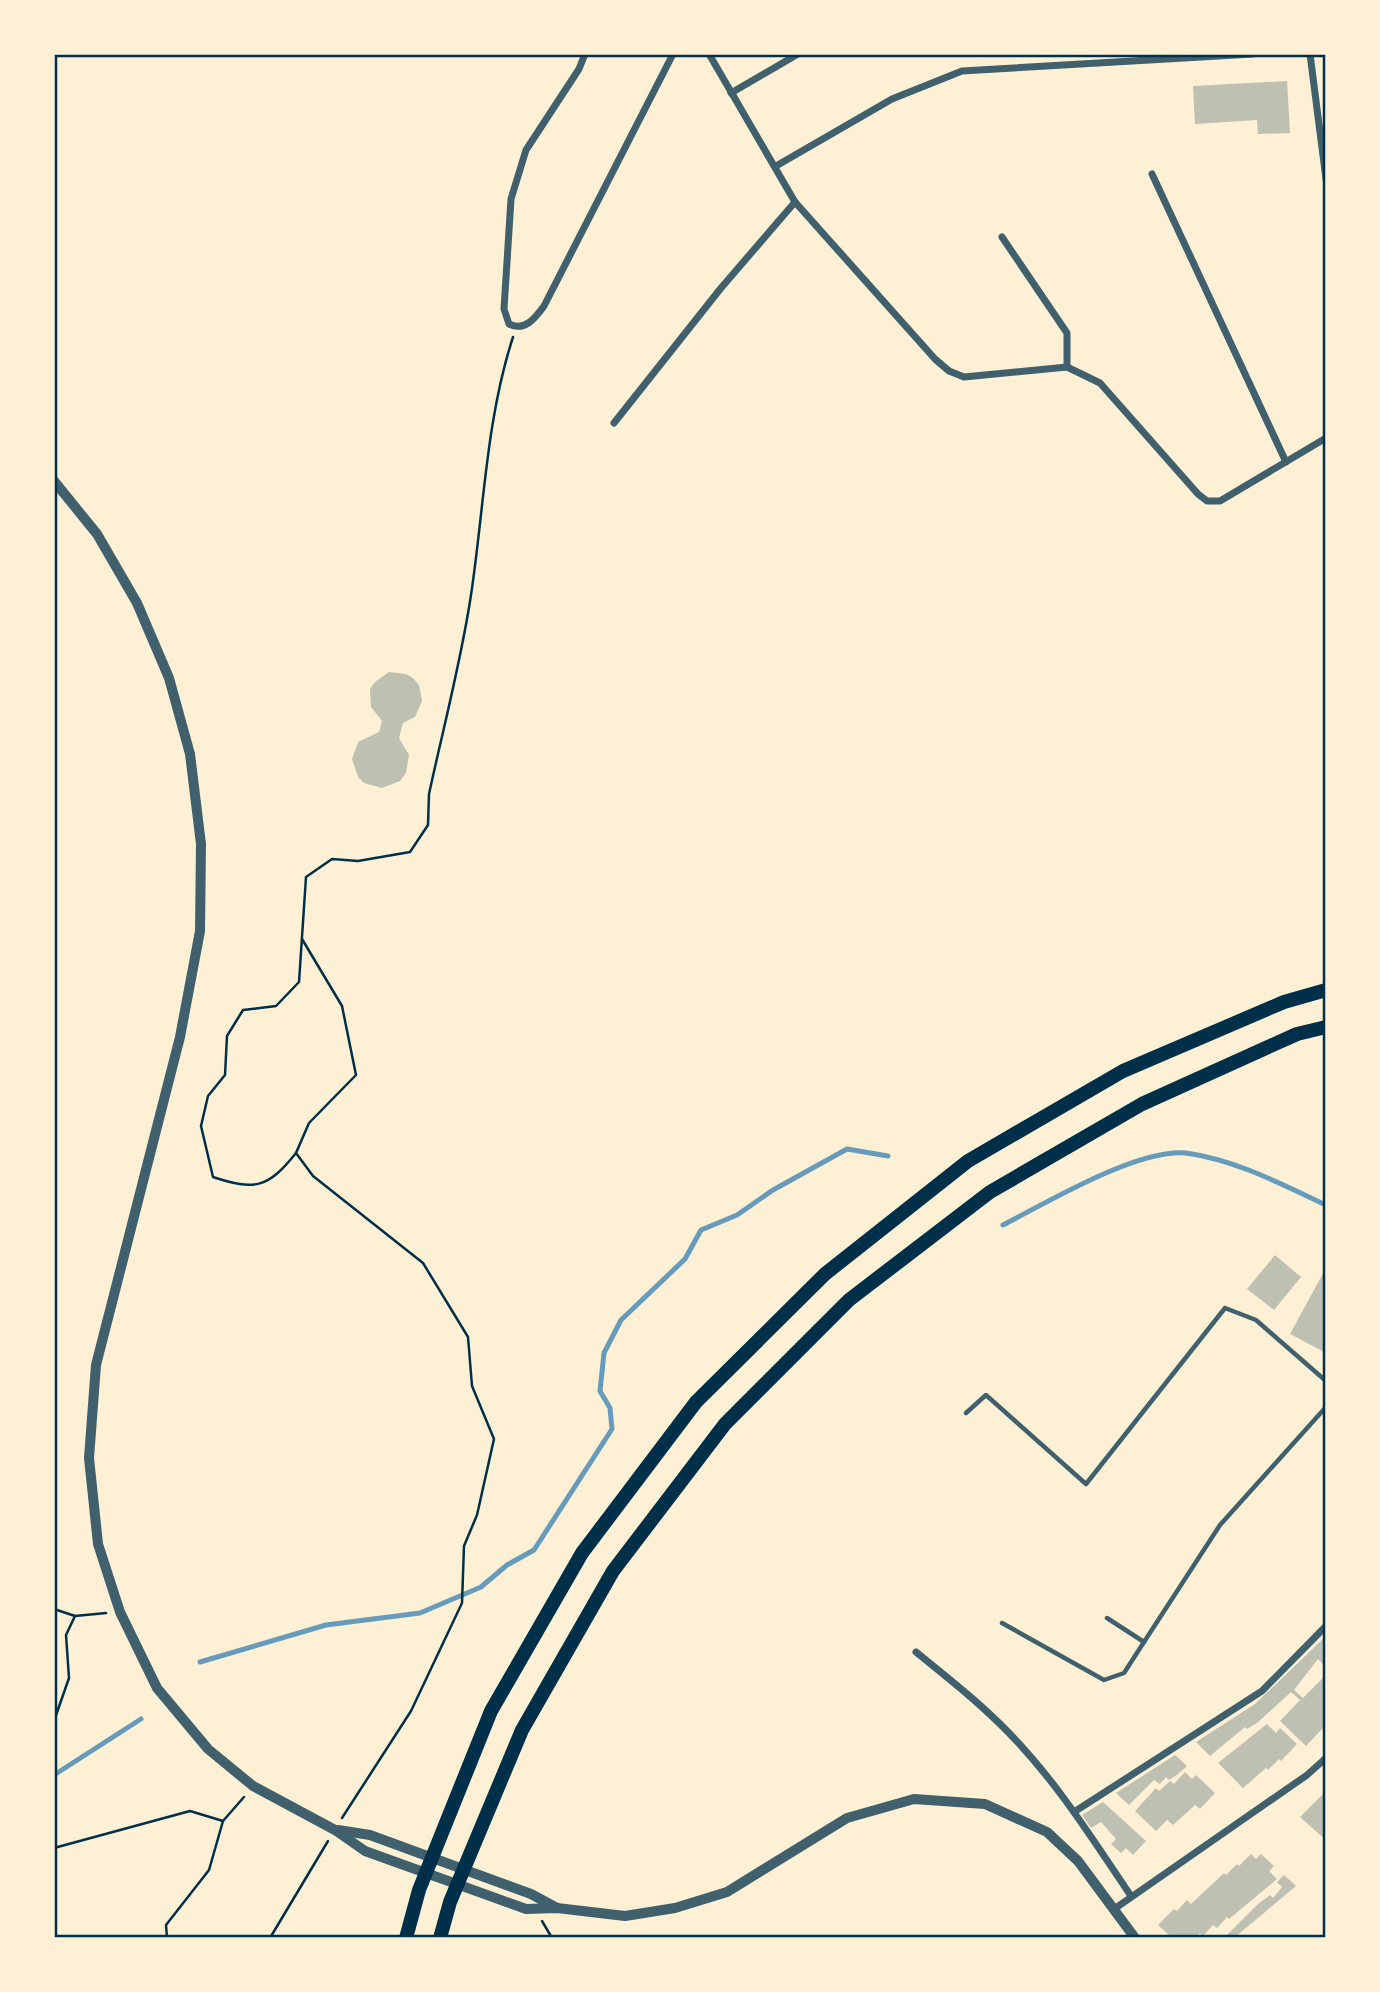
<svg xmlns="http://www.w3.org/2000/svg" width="1380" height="1992" font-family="Cabin,sans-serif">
<rect width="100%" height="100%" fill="#fdf0d5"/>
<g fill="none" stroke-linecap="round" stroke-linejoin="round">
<g stroke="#669bbc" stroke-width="5">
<path d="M 1003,1225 C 1046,1203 1138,1148 1186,1153 C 1236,1160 1281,1184 1326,1205"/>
<polyline points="200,1662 326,1625 420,1613 481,1587 507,1565 534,1550 612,1429 610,1408 600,1391 604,1353 621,1320 685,1259 701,1230 737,1215 773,1190 847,1149 888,1156"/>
<polyline points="54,1775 141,1719"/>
</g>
</g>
<g fill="#bec0b2">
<polygon points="1287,81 1290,133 1258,134 1257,120 1195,124 1193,86"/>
<polygon points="389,672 406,674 413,678 419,685 422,701 415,717 403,723 399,738 409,755 406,773 400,781 382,788 364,783 358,777 352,759 358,742 379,732 382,721 371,707 370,689 375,682"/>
<polygon points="1275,1255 1301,1277 1274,1310 1247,1289"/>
<polygon points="1326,1268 1326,1353 1290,1334"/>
<polygon points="1326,1636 1326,1651 1323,1655 1326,1661 1323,1664 1318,1659 1294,1690 1303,1698 1326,1675 1326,1725 1306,1746 1280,1721 1300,1700 1291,1692 1257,1723 1247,1729 1245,1727 1210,1756 1196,1742 1255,1704"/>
<polygon points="1267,1724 1276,1733 1280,1728 1297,1744 1281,1761 1279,1759 1268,1770 1266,1768 1243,1788 1218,1763"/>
<polygon points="1175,1755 1187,1766 1178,1774 1169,1780 1166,1777 1160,1784 1154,1780 1129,1805 1116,1793"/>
<polygon points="1185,1772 1192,1779 1196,1775 1215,1793 1200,1809 1195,1805 1173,1825 1167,1820 1156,1831 1135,1811 1156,1788 1159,1791 1170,1781 1174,1784"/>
<polygon points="1323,1794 1326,1796 1326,1840 1300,1817"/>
<polygon points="1103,1802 1146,1841 1133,1855 1126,1848 1121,1853 1111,1844 1116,1839 1101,1822 1091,1828 1082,1815"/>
<polygon points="1251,1854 1256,1859 1261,1854 1274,1866 1269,1871 1277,1879 1229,1919 1227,1917 1217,1928 1213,1925 1203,1936 1200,1933 1195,1938 1172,1938 1158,1925 1174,1909 1177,1911 1187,1900 1191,1904 1224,1873 1226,1875 1237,1864 1239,1866"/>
<polygon points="1284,1875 1296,1886 1234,1938 1224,1938 1258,1904 1270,1895 1273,1898 1282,1887 1277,1882"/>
</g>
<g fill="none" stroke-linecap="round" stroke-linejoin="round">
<g stroke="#003049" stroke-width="2.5">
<polyline points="302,939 342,1006 356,1075 309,1123 296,1153 313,1176 423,1263 468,1337 472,1386 494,1439 477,1515 464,1546 462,1603 411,1711 342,1818"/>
<path d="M 296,1153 C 268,1188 255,1191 213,1177 L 201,1126 L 208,1096 L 225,1075 L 227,1036 L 243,1010 L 276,1006 L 299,982 L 306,877 L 332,859 L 358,861 L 410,852 L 428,825 L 429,794 C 443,729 461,662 471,595 C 484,509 486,420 513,337"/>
<polyline points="54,1609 75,1616"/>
<polyline points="54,1721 69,1678 66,1635 75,1616 106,1613"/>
<polyline points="54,1848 190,1811 223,1821 244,1797"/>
<polyline points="542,1921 552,1938"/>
<polyline points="167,1938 166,1925 209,1870 223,1821"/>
<polyline points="270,1938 328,1841"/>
</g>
<g stroke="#3f606c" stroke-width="4.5">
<polyline points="966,1413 986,1395 1086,1484 1225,1308 1256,1320 1326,1381"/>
<polyline points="1107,1618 1144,1642 1220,1525 1326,1407"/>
<polyline points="1002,1623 1104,1680 1124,1673 1144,1642"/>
</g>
<g stroke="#3f606c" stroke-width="7">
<path d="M 585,54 L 579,69 L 526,150 L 511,199 L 504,309 L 509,324 C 525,332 535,318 544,306 L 673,54"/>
<polyline points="709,54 795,202 935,359 949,371 964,377 1067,367 1100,383 1198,494 1207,501 1220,501 1326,438"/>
<polyline points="1310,54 1326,179"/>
<polyline points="731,93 798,54"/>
<polyline points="776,166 892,99 962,71 1253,54"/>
<polyline points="1152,174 1286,462"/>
<polyline points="1002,237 1067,333 1067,367"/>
<polyline points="614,423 721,288 795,202"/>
<path d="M 916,1652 C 948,1678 980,1703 1009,1733 C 1057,1782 1093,1840 1131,1896"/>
<polyline points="1074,1812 1262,1691 1326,1626"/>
<polyline points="1114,1909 1307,1775 1326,1758"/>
</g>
<g stroke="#3f606c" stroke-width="10">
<polyline points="54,481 97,534 137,603 169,678 190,754 201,844 200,931 180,1037 96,1365 89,1458 98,1544 120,1612 157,1688 208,1749 253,1786 335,1830 365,1851 526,1909 557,1908 625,1916 675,1908 727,1892 847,1818 914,1799 985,1804 1047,1832 1078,1861 1135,1938"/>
<polyline points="338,1830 370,1835 531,1894 557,1908"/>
</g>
<g stroke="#003049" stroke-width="14">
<polyline points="406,1938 419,1890 491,1711 582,1553 696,1402 825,1274 968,1161 1123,1071 1284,1002 1326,990"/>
<polyline points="440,1938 450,1902 522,1730 613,1571 725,1424 849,1300 990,1192 1142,1104 1297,1034 1326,1027"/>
</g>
</g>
<rect width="1380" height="1992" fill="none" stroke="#fdf0d5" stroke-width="112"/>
<rect x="56" y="56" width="1268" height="1880" fill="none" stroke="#003049" stroke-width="2.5"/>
</svg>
